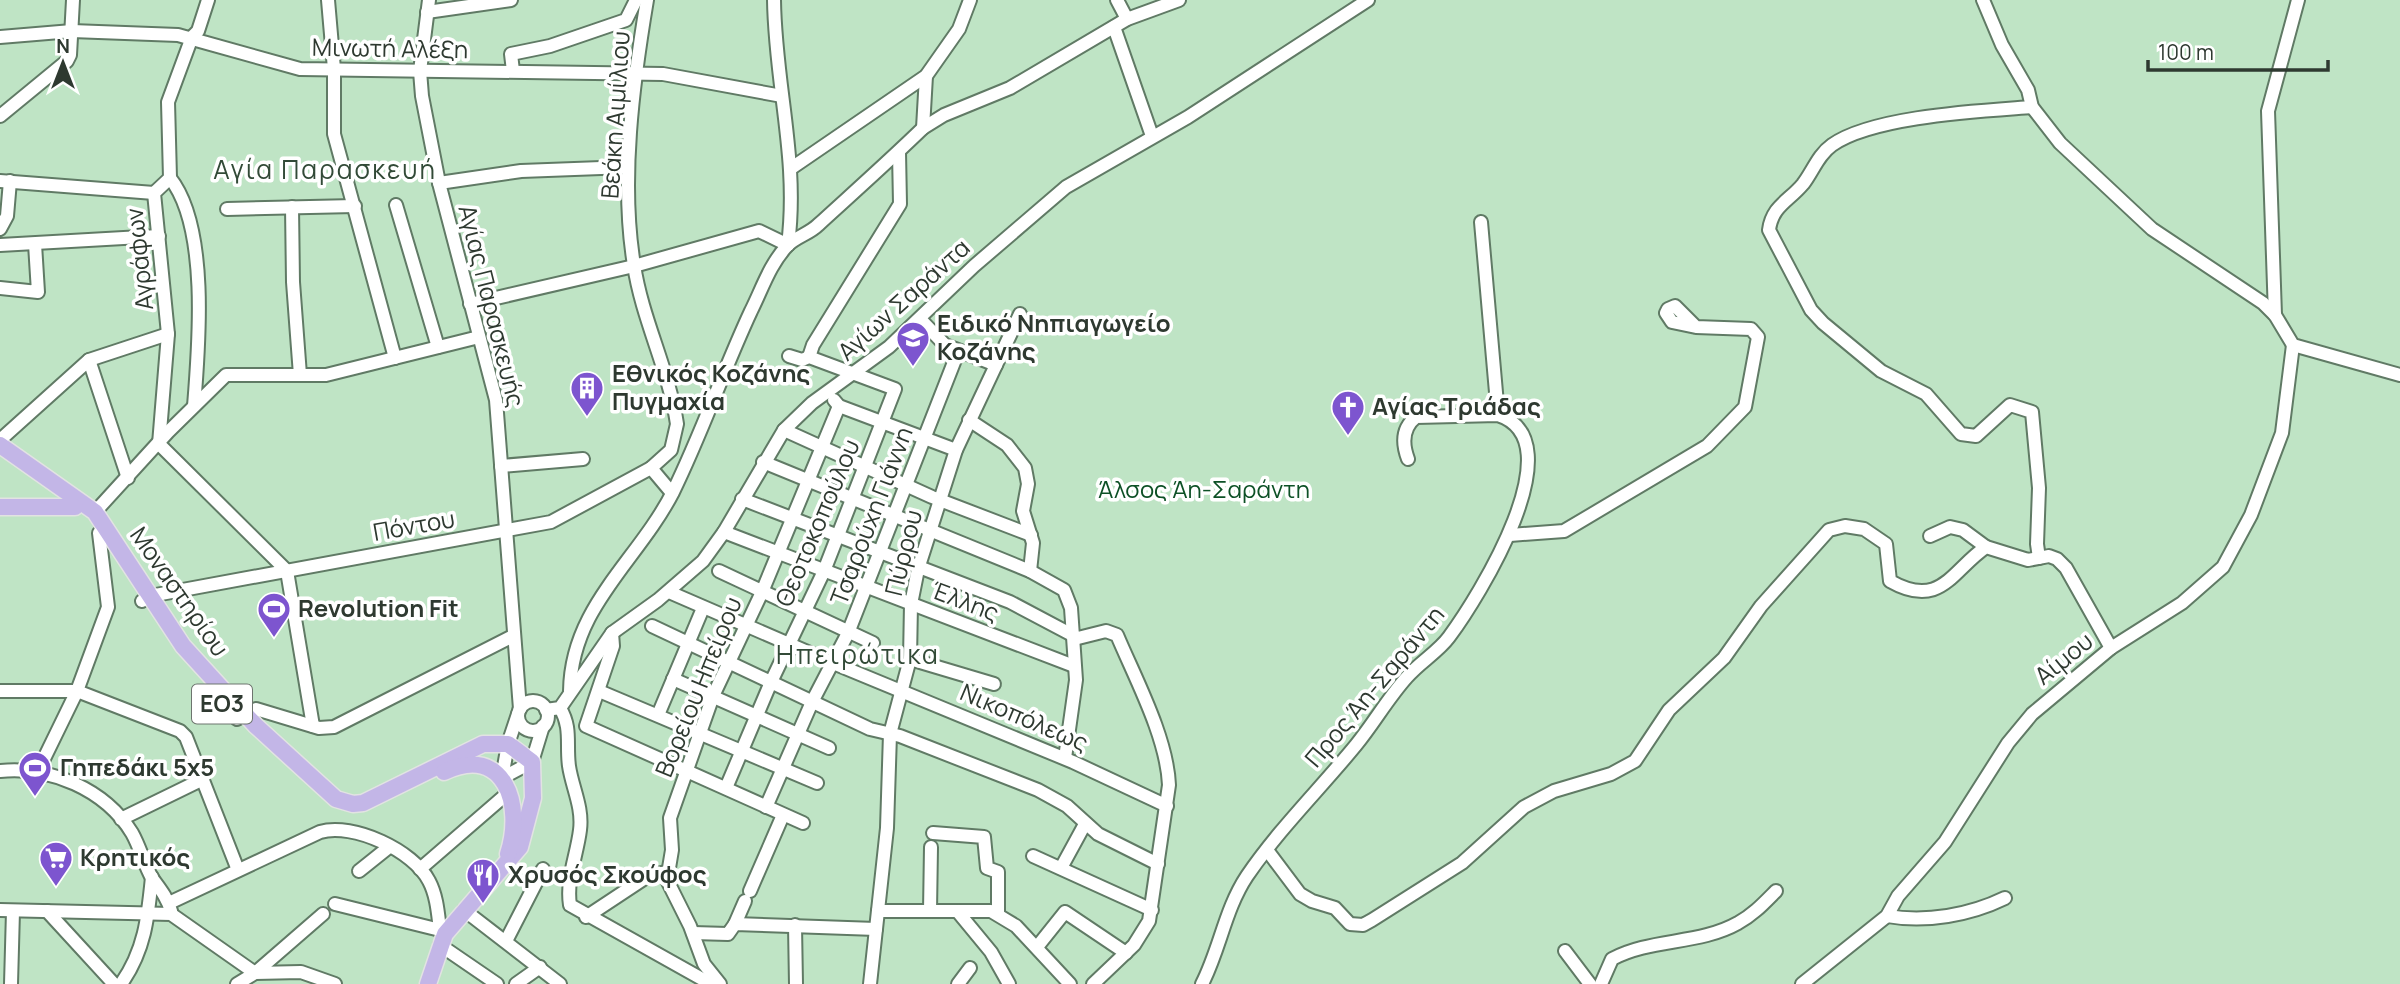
<svg xmlns="http://www.w3.org/2000/svg" width="2400" height="984" font-family="Manrope,sans-serif">
<rect width="100%" height="100%" fill="#ecfeef"/>
<rect fill="#bfe4c5" x="0" y="0" width="2400" height="984"/>
<g fill="none" stroke-linecap="round" stroke-linejoin="round">
<defs>
<g id="minor">
<polyline points="328,0 334,69 334,134 395,358"/>
<polyline points="429,0 420,71 422,96 439,183 496,400 520,709"/>
<path d="M 647,0 C 633,83 620,181 634,265 C 642,319 669,370 677,424 L 671,450 L 651,468"/>
<path d="M 774,0 C 775,85 799,159 788,245"/>
<polyline points="1117,0 1127,19"/>
<polyline points="1983,0 2002,45 2028,90 2032,107 2060,143 2152,229 2263,303 2275,315 2293,345 2400,375"/>
<polyline points="427,12 511,0"/>
<polyline points="1114,27 1152,136"/>
<polyline points="0,37 72,31 178,35 300,69 663,74 782,96"/>
<polyline points="513,71 511,54 550,46 626,20 636,0"/>
<path d="M 2032,107 C 1981,111 1873,116 1832,145 C 1818,155 1813,171 1803,184 C 1789,201 1772,206 1769,230 L 1811,310 L 1823,323 L 1881,371 L 1926,394 L 1961,434 L 1976,436 L 2010,405 L 2032,412 L 2039,488 L 2037,544 L 2039,558"/>
<polyline points="0,116 67,61 70,55 73,0"/>
<polyline points="923,128 926,76"/>
<polyline points="793,167 926,76 959,29 970,0"/>
<path d="M 170,178 C 209,227 199,345 194,406"/>
<polyline points="0,181 154,193"/>
<polyline points="439,183 521,171 628,167"/>
<polyline points="396,205 438,347"/>
<polyline points="292,207 293,282 300,375"/>
<polyline points="227,209 355,206"/>
<polyline points="1481,222 1498,415"/>
<polyline points="0,229 7,216 10,181"/>
<polyline points="0,245 159,236"/>
<polyline points="0,288 38,292 35,244"/>
<polyline points="470,304 634,266 759,231 788,245"/>
<polyline points="2275,315 2268,111 2298,0"/>
<polyline points="920,319 945,345 996,365"/>
<polyline points="809,357 813,345 900,204 899,152"/>
<polyline points="89,360 128,478"/>
<polyline points="834,400 839,406 956,450"/>
<polyline points="969,420 1007,445 1025,468 1028,484 1023,511 1033,543 1030,571"/>
<polyline points="784,430 932,497 1031,535"/>
<polyline points="0,440 89,360 168,334"/>
<polyline points="159,444 168,334 154,193 170,178 168,102 192,37 198,31 208,0"/>
<polyline points="159,444 287,571 313,726"/>
<polyline points="763,462 1030,571 1064,590 1071,608 1076,680 1065,758"/>
<polyline points="501,466 583,459"/>
<path d="M 742,499 L 1010,602 L 1078,638 L 1106,631 L 1117,635 C 1135,678 1167,737 1169,785 L 1149,921 L 1134,945 L 1093,984"/>
<polyline points="95,512 168,432 226,375 326,375 479,337"/>
<polyline points="724,532 1074,666"/>
<polyline points="1510,535 1564,531 1707,446 1745,407 1758,337 1751,329 1696,327 1675,306 1668,309 1666,313 1672,322 1696,327"/>
<polyline points="1930,536 1950,527 1963,530 1986,547"/>
<polyline points="719,571 873,643"/>
<polyline points="669,592 833,663 1073,762 1167,806"/>
<polyline points="142,601 150,596 551,522 651,468 672,493"/>
<polyline points="652,626 870,729 900,736 1038,790 1067,806 1098,834 1158,864"/>
<polyline points="612,633 613,646 586,726 803,823"/>
<polyline points="910,659 994,684"/>
<polyline points="673,679 829,748"/>
<polyline points="0,691 77,691 180,731 186,737 238,870"/>
<path d="M 570,691 C 571,607 637,562 673,492 C 702,433 723,371 751,311 C 762,289 770,264 787,246 C 795,237 809,234 818,225 C 853,193 889,161 923,128 L 944,115 L 1010,88 L 1127,19 L 1179,0"/>
<polyline points="599,691 817,783"/>
<circle cx="533" cy="716" r="15"/>
<path d="M 560,708 C 572,728 566,744 569,766 C 572,787 583,807 580,830 C 577,855 566,879 570,905 L 711,984"/>
<polyline points="546,710 560,708 612,633 658,600 703,561 724,532 784,430 812,403 889,347 974,266 1066,187 1188,117 1368,0"/>
<polyline points="518,714 508,744 502,778 532,762 543,726"/>
<polyline points="658,715 703,608"/>
<polyline points="237,719 256,709 319,728 334,727 513,636"/>
<path d="M 0,771 C 50,766 105,789 132,833 C 140,847 144,864 152,878 C 160,889 167,897 171,911"/>
<polyline points="38,771 77,691 108,607 99,533"/>
<polyline points="726,788 771,682 824,571 895,389 809,357 802,360 789,356"/>
<polyline points="766,807 812,702 848,633 958,352"/>
<polyline points="121,819 201,780"/>
<polyline points="933,833 984,837 987,868 998,872 998,914"/>
<path d="M 1267,850 L 1300,894 L 1312,901 L 1335,908 L 1350,924 L 1363,925 L 1372,920 L 1462,863 L 1524,807 L 1554,791 L 1611,774 L 1635,761 L 1669,710 L 1724,658 L 1761,606 L 1829,530 L 1845,526 L 1864,529 L 1886,544 L 1890,581 C 1941,610 1952,570 1986,547 L 2028,560 L 2049,556 L 2057,559 L 2066,568 L 2111,648"/>
<polyline points="1033,856 1152,910"/>
<polyline points="1061,868 1085,824"/>
<polyline points="420,869 509,792"/>
<polyline points="359,871 389,847"/>
<polyline points="750,891 783,815"/>
<path d="M 169,903 L 320,832 C 353,822 414,851 429,881 C 437,896 438,914 440,930 L 445,934"/>
<polyline points="335,904 440,930"/>
<polyline points="0,910 171,914 255,973 301,972 335,984"/>
<polyline points="464,910 560,984"/>
<polyline points="47,911 114,984"/>
<polyline points="878,911 991,911 1016,926 1070,984"/>
<polyline points="930,911 931,847"/>
<polyline points="958,912 991,952 1009,984"/>
<path d="M 1887,916 C 1926,923 1970,915 2005,898"/>
<polyline points="586,917 648,876 666,872"/>
<polyline points="735,924 745,901"/>
<polyline points="795,925 796,984"/>
<polyline points="693,933 728,934 735,924 876,929"/>
<polyline points="506,941 543,869"/>
<polyline points="440,945 497,984"/>
<polyline points="1037,947 1065,912 1126,953"/>
<polyline points="1565,951 1590,984"/>
<polyline points="11,984 13,911"/>
<path d="M 121,984 C 145,950 148,917 152,877"/>
<polyline points="237,984 255,973 323,914"/>
<polyline points="516,984 540,967"/>
<polyline points="720,984 704,964 690,926 667,880 672,850 670,818 713,696 762,592 839,406"/>
<polyline points="870,984 887,828 890,734 910,659 911,604 918,569 956,450 1020,314"/>
<polyline points="958,984 970,968"/>
<path d="M 1202,984 C 1220,949 1225,909 1247,876 C 1279,829 1320,789 1356,745 C 1374,723 1388,698 1407,677 C 1420,662 1438,652 1449,637 C 1478,598 1577,440 1498,415 L 1416,417 C 1402,428 1402,443 1408,459"/>
<path d="M 1601,984 L 1612,959 C 1651,938 1699,945 1738,923 C 1753,915 1764,903 1776,891"/>
<polyline points="1802,984 1887,916 1898,896 1945,842 2008,743 2032,714 2111,648 2182,603 2223,567 2251,515 2282,433 2293,345"/>
</g>
<g id="major">
<polyline points="0,445 95,512 183,646 256,726 336,799 353,804 363,803 483,744 508,744 532,762 533,798 520,847 445,934 428,984"/>
<polyline points="0,507 75,507"/>
<path d="M 444,772 C 505,743 524,806 508,854"/>
</g>
</defs>
<use href="#minor" stroke="#607a65" stroke-width="16"/>
<use href="#major" stroke="#e2e3e2" stroke-width="19"/>
<use href="#minor" stroke="#fff" stroke-width="12"/>
<use href="#major" stroke="#c3b6e7" stroke-width="16"/>
</g>
<defs>
<symbol id="school-pin" viewBox="-11 -11 22 30"><path d="M0 17L-7.5 6A9.5 9.5 0 1 1 7.5 6Z" fill="#7d55cf" stroke="#fff"/><path d="M0-5L7-2L0 1L-7-2ZM-4 1L0 2.5L4 1V4Q0 6-4 4Z" fill="#fff"/></symbol>
<symbol id="building-pin" viewBox="-11 -11 22 30"><path d="M0 17L-7.5 6A9.5 9.5 0 1 1 7.5 6Z" fill="#7d55cf" stroke="#fff"/><path d="M-4-6H4V6H1V3H-1V6H-4ZM-2.5-4.3h1.7v1.8h-1.7ZM.8-4.3h1.7v1.8H.8ZM-2.5-1h1.7V.8h-1.7ZM.8-1h1.7V.8H.8Z" fill="#fff"/></symbol>
<symbol id="church-pin" viewBox="-11 -11 22 30"><path d="M0 17L-7.5 6A9.5 9.5 0 1 1 7.5 6Z" fill="#7d55cf" stroke="#fff"/><path d="M-1.2-6h2.4v3.5h3.3v2.4h-3.3V6h-2.4V-.1h-3.3v-2.4h3.3Z" fill="#fff"/></symbol>
<symbol id="stadium-pin" viewBox="-11 -11 22 30"><path d="M0 17L-7.5 6A9.5 9.5 0 1 1 7.5 6Z" fill="#7d55cf" stroke="#fff"/><path d="M0-5a6.5 5 0 1 0 0 10a6.5 5 0 1 0 0-10ZM-3.5-1.8h7v3.6h-7Z" fill="#fff"/></symbol>
<symbol id="supermarket-pin" viewBox="-11 -11 22 30"><path d="M0 17L-7.5 6A9.5 9.5 0 1 1 7.5 6Z" fill="#7d55cf" stroke="#fff"/><path d="M-6-5.5h2.5l.6 2H6L4.5 2H-2.5L-4.4-4H-6ZM-1.5 3.2a1.3 1.3 0 1 0 .1 0ZM3 3.2a1.3 1.3 0 1 0 .1 0Z" fill="#fff"/></symbol>
<symbol id="restaurant-pin" viewBox="-11 -11 22 30"><path d="M0 17L-7.5 6A9.5 9.5 0 1 1 7.5 6Z" fill="#7d55cf" stroke="#fff"/><path d="M-5-6h1v4h1v-4h1v4h1v-4h1v5L-1.5 .5V6h-2V.5L-5-1ZM5-6V6H3V1.5H1.5Q1.5-4 5-6Z" fill="#fff"/></symbol>
</defs>
<g fill-rule="evenodd">
<use href="#school-pin" x="894" y="319" width="38" height="52"/>
<use href="#building-pin" x="568" y="369" width="38" height="52"/>
<use href="#church-pin" x="1329" y="388" width="38" height="52"/>
<use href="#stadium-pin" x="255" y="590" width="38" height="52"/>
<use href="#stadium-pin" x="16" y="749" width="38" height="52"/>
<use href="#supermarket-pin" x="37" y="839" width="38" height="52"/>
<use href="#restaurant-pin" x="464" y="856" width="38" height="52"/>
</g>
<g text-anchor="middle" stroke-width="7" stroke-linejoin="round" paint-order="stroke">
<rect fill="#fff" stroke="#6d746e" stroke-width="2" x="192" y="684.5" width="60" height="39" rx="5"/>
<g font-size="23" font-weight="bold" fill="#2e3930">
<text x="222" y="712">ΕΟ3</text>
</g>
<g font-size="24" fill="#2e3930" stroke="#fff">
<text transform="translate(390 49) rotate(1)" y="8">Μινωτή Αλέξη</text>
<text transform="translate(616 115) rotate(-86)" y="8">Βεάκη Αιμίλιου</text>
<text transform="translate(140 259) rotate(-96)" y="8">Αγράφων</text>
<text transform="translate(904 300) rotate(-42)" y="8">Αγίων Σαράντα</text>
<text transform="translate(491 306) rotate(76)" y="8">Αγίας Παρασκευής</text>
<text transform="translate(872 516) rotate(-69)" y="8">Τσαρούχη Γιάννη</text>
<text transform="translate(818 523) rotate(-67)" y="8">Θεοτοκοπούλου</text>
<text transform="translate(414 526) rotate(-10)" y="8">Πόντου</text>
<text transform="translate(904 553) rotate(-76)" y="8">Πύρρου</text>
<text transform="translate(179 592) rotate(55)" y="8">Μοναστηρίου</text>
<text transform="translate(965 602) rotate(21)" y="8">Έλλης</text>
<text transform="translate(2064 659) rotate(-39)" y="8">Αίμου</text>
<text transform="translate(699 687) rotate(-68)" y="8">Βορείου Ηπείρου</text>
<text transform="translate(1375 687) rotate(-50)" y="8">Προς Άη-Σαράντη</text>
<text transform="translate(1024 718) rotate(23)" y="8">Νικοπόλεως</text>
</g>
<g font-size="24" font-weight="bold" fill="#2e3930" stroke="#fff" text-anchor="start">
<text x="937" y="332">Ειδικό Νηπιαγωγείο<tspan x="937" dy="28">Κοζάνης</tspan></text>
<text x="612" y="382">Εθνικός Κοζάνης<tspan x="612" dy="28">Πυγμαχία</tspan></text>
<text x="1372" y="415">Αγίας Τριάδας</text>
<text x="298" y="617">Revolution Fit</text>
<text x="60" y="776">Γηπεδάκι 5x5</text>
<text x="80" y="866">Κρητικός</text>
<text x="508" y="883">Χρυσός Σκούφος</text>
</g>
<g font-size="24" fill="#0d5126" stroke="#fff">
<text x="1204" y="498">Άλσος Άη-Σαράντη</text>
</g>
<g font-size="26" letter-spacing="2" fill="#324a37" stroke="#fff">
<text x="325" y="179">Αγία Παρασκευή</text>
<text x="858" y="664">Ηπειρώτικα</text>
</g>
</g>
<g transform="translate(63 63)" stroke="#ffffff" stroke-width="5" paint-order="stroke">
<path d="M0-5L12 26L0 18L-12 26Z" fill="#2e3930"/>
<text y="-10" font-size="19" font-weight="bold" text-anchor="middle" fill="#2e3930">N</text>
</g>
<path d="M2148 60v10h180v-10" fill="none" stroke="#2e3930" stroke-width="3.5"/>
<text x="2158" y="60" font-size="21" fill="#2e3930" stroke="#ffffff" stroke-width="5" paint-order="stroke">100 m</text>
</svg>
